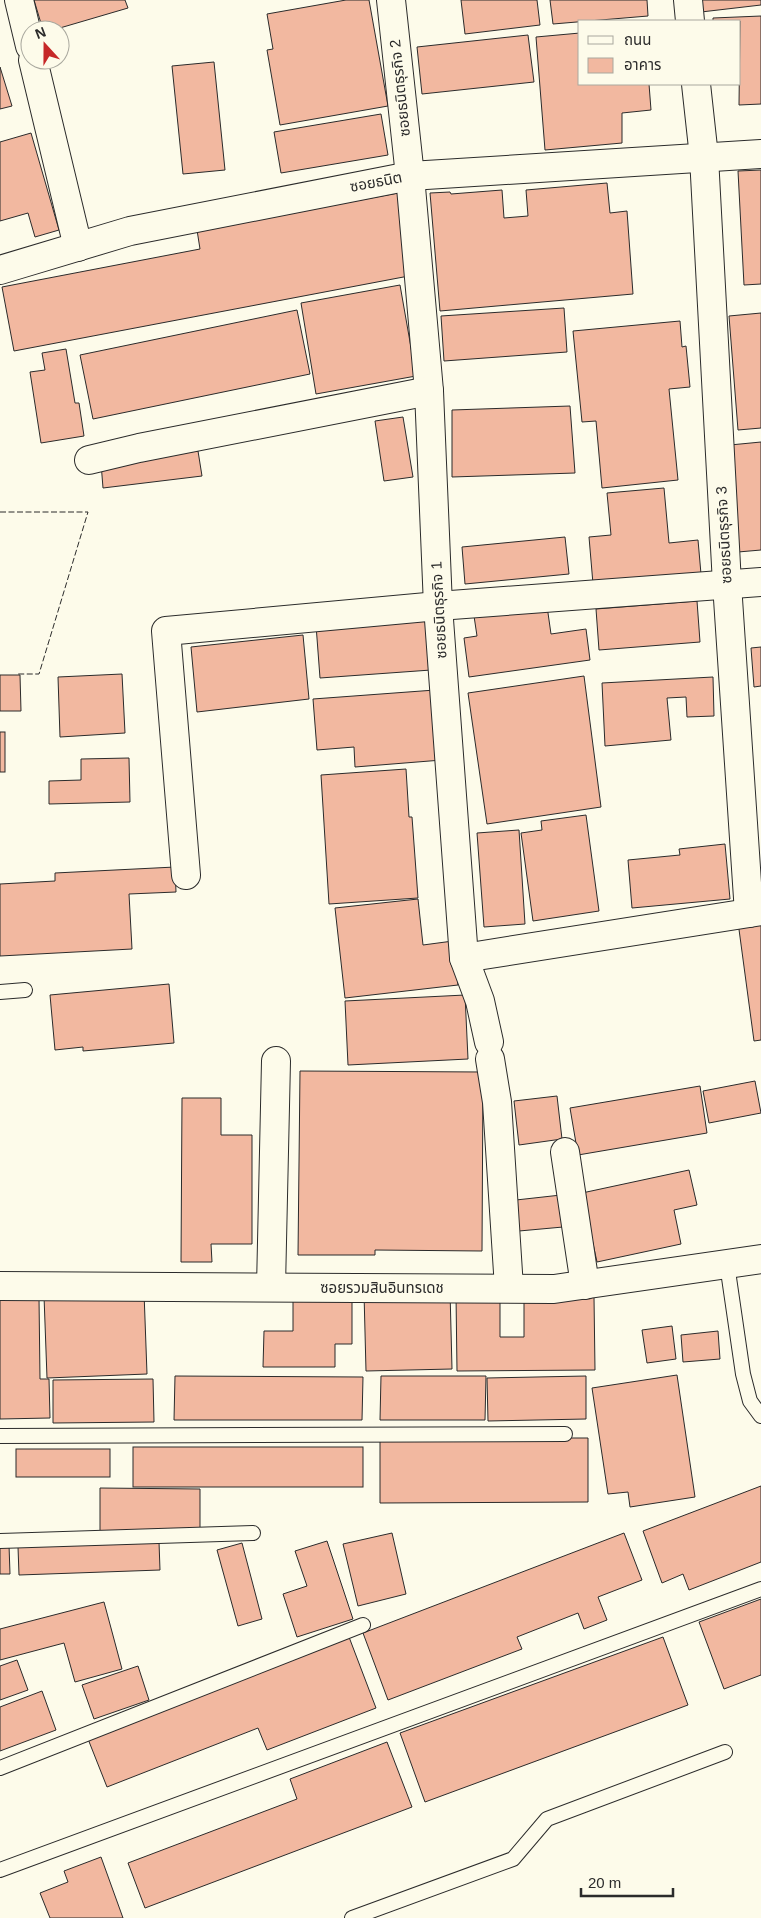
<svg xmlns="http://www.w3.org/2000/svg" width="761" height="1918" font-family="Arial,'Noto Sans Thai',sans-serif">
<rect width="100%" height="100%" fill="#fdfbea"/>
<g fill="#f2b8a0" stroke="#2b2b2b">
<polygon points="34,0 125,0 128,8 53,30 43,30"/>
<polygon points="346,0 369,0 388,106 280,125 267,50 273,49 267,14"/>
<polygon points="461,0 537,0 540,25 465,34"/>
<polygon points="550,0 647,0 648,16 553,24"/>
<polygon points="699,0 761,0 761,5 701,12"/>
<polygon points="761,16 761,104 739,105 740,21 713,21 713,18"/>
<polygon points="580,33 580,84 649,84 651,110 622,113 622,143 545,150 536,37"/>
<polygon points="528,35 534,82 422,94 417,47"/>
<polygon points="214,62 225,170 183,174 172,66"/>
<polygon points="0,67 12,106 0,109"/>
<polygon points="381,114 388,155 281,173 274,132"/>
<polygon points="31,133 59,230 35,237 28,213 0,221 0,142"/>
<polygon points="761,170 761,284 744,285 738,171"/>
<polygon points="607,183 610,213 627,211 633,294 440,311 430,193 450,192 451,194 502,190 504,218 528,216 526,190"/>
<polygon points="398,193 414,275 14,351 2,287 200,249 197,230"/>
<polygon points="400,285 416,376 316,394 301,303"/>
<polygon points="564,308 567,352 444,361 441,316"/>
<polygon points="297,310 310,374 93,419 80,355"/>
<polygon points="761,313 761,428 738,430 729,316"/>
<polygon points="680,321 682,347 686,346 690,387 669,389 678,480 602,488 596,421 582,422 573,331"/>
<polygon points="66,349 75,403 79,403 84,436 41,443 30,372 45,370 42,353"/>
<polygon points="570,406 575,473 452,477 452,410"/>
<polygon points="403,417 413,477 384,481 375,421"/>
<polygon points="761,442 761,550 738,552 730,445"/>
<polygon points="198,451 202,476 103,488 101,463"/>
<polygon points="664,488 669,543 698,540 701,574 593,584 589,537 611,535 607,493"/>
<polygon points="565,537 569,574 465,584 462,547"/>
<polygon points="697,601 700,642 599,650 596,609"/>
<polygon points="547,606 551,634 586,629 590,660 469,677 464,638 477,636 474,616"/>
<polygon points="427,617 431,670 320,678 316,625"/>
<polygon points="303,635 309,699 197,712 191,647"/>
<polygon points="761,647 761,686 754,687 751,648"/>
<polygon points="122,674 125,733 60,737 58,677"/>
<polygon points="0,675 20,675 21,711 0,711"/>
<polygon points="584,676 601,807 487,824 468,693"/>
<polygon points="713,677 714,716 687,717 686,697 667,698 671,740 605,746 602,683"/>
<polygon points="435,690 442,760 355,767 354,747 317,750 313,699"/>
<rect x="0" y="732" width="5" height="40"/>
<polygon points="129,758 130,802 49,804 49,781 81,780 81,759"/>
<polygon points="406,769 409,817 412,817 418,898 329,904 321,775"/>
<polygon points="586,815 599,911 533,921 521,833 542,830 541,821"/>
<polygon points="519,830 525,924 484,927 477,833"/>
<polygon points="725,844 730,899 632,908 628,860 680,855 679,849"/>
<polygon points="175,867 176,892 129,894 132,949 0,956 0,884 55,881 55,873"/>
<polygon points="418,899 423,945 453,941 458,985 345,998 335,908"/>
<polygon points="761,918 761,1040 754,1041 738,922"/>
<polygon points="169,984 174,1043 83,1051 83,1047 55,1050 50,995"/>
<polygon points="465,995 468,1059 348,1065 345,1001"/>
<polygon points="300,1071 483,1072 482,1251 375,1250 375,1255 298,1255"/>
<polygon points="755,1081 761,1113 709,1123 703,1091"/>
<polygon points="700,1086 707,1133 578,1155 570,1108"/>
<polygon points="557,1096 562,1139 519,1145 514,1101"/>
<polygon points="182,1098 221,1098 221,1135 252,1135 252,1244 211,1244 212,1262 181,1262"/>
<polygon points="689,1170 697,1205 674,1210 681,1244 597,1262 582,1193"/>
<polygon points="561,1195 563,1227 519,1231 516,1200"/>
<polygon points="450,1291 452,1369 366,1371 364,1293"/>
<polygon points="144,1292 147,1374 47,1378 44,1296"/>
<polygon points="293,1293 352,1294 352,1344 335,1344 335,1367 263,1367 264,1331 293,1331"/>
<polygon points="500,1294 500,1337 524,1337 524,1297 594,1297 595,1370 457,1371 456,1295"/>
<polygon points="39,1298 40,1379 49,1379 50,1418 0,1419 0,1299"/>
<polygon points="672,1326 676,1359 647,1363 642,1330"/>
<polygon points="718,1331 720,1359 683,1362 681,1335"/>
<polygon points="677,1375 695,1497 630,1507 628,1492 608,1494 592,1388"/>
<polygon points="175,1376 363,1377 362,1420 174,1420"/>
<polygon points="381,1376 486,1376 485,1420 380,1420"/>
<polygon points="586,1376 586,1419 488,1421 487,1378"/>
<polygon points="153,1379 154,1422 53,1423 53,1380"/>
<polygon points="380,1438 588,1438 588,1502 380,1503"/>
<rect x="133" y="1447" width="230" height="40"/>
<rect x="16" y="1449" width="94" height="28"/>
<polygon points="761,1486 761,1562 689,1590 683,1574 662,1583 643,1531"/>
<polygon points="100,1488 200,1489 200,1533 100,1533"/>
<polygon points="392,1533 406,1594 358,1606 343,1544"/>
<polygon points="624,1533 642,1580 598,1597 607,1620 584,1629 578,1613 517,1637 522,1649 388,1700 363,1633"/>
<polygon points="327,1541 353,1619 297,1637 283,1594 307,1586 295,1551"/>
<polygon points="159,1542 160,1570 19,1575 18,1547"/>
<polygon points="242,1543 262,1619 238,1626 217,1550"/>
<polygon points="0,1545 9,1545 10,1574 0,1574"/>
<polygon points="761,1599 761,1675 724,1689 699,1622"/>
<polygon points="104,1602 122,1669 75,1682 64,1643 0,1660 0,1629"/>
<polygon points="349,1637 376,1708 267,1750 258,1728 107,1787 88,1739"/>
<polygon points="663,1637 688,1705 425,1802 400,1733"/>
<polygon points="17,1660 28,1690 0,1700 0,1666"/>
<polygon points="138,1666 149,1700 94,1719 82,1685"/>
<polygon points="42,1691 56,1730 0,1751 0,1707"/>
<polygon points="387,1742 412,1807 145,1908 128,1863 297,1799 290,1779"/>
<polygon points="101,1857 123,1918 50,1918 40,1893 68,1882 64,1871"/>
</g>
<g fill="none" stroke-linecap="round" stroke-linejoin="round">
<defs>
<g id="lane">
<polyline points="0,992 25,990"/>
<polyline points="727,1264 743,1374 750,1401 761,1416"/>
<polyline points="0,1436 565,1434"/>
<polyline points="0,1541 253,1533"/>
<polyline points="0,1768 363,1625"/>
<polyline points="0,1870 761,1589"/>
<polyline points="352,1918 513,1859 547,1819 725,1752"/>
</g>
<g id="street">
<polyline points="19,0 30,46"/>
<polyline points="391,0 410,176 429,391 438,606 464,958 480,1001 489,1042"/>
<polyline points="688,0 690,21"/>
<polyline points="33,60 78,247"/>
<polyline points="696,84 704,157 727,584 749,913"/>
<polyline points="0,270 130,231 410,176 761,154"/>
<polyline points="89,460 139,448 429,391"/>
<polyline points="186,875 166,631 438,606 761,582"/>
<polyline points="464,958 761,911"/>
<polyline points="490,1059 497,1102 509,1288"/>
<polyline points="565,1152 585,1285"/>
<polyline points="0,1286 554,1289 761,1259"/>
<polyline points="271,1287 276,1061"/>
</g>
</defs>
<use href="#lane" stroke="#2b2b2b" stroke-width="16"/>
<use href="#street" stroke="#2b2b2b" stroke-width="30"/>
<use href="#lane" stroke="#fdfbea" stroke-width="14"/>
<use href="#street" stroke="#fdfbea" stroke-width="28"/>
<polyline stroke="#2b2b2b" stroke-width="1" stroke-dasharray="6 2.5" stroke-linecap="butt" points="0,512 88,512 39,674 17,674"/>
</g>
<g text-anchor="middle" stroke-width="4" stroke-linejoin="round" paint-order="stroke">
<g font-size="15" fill="#2b2b2b" stroke="#fdfbea">
<text transform="translate(400 88) rotate(-96)" y="5">ซอยธนิตธุรกิจ 2</text>
<text transform="translate(376 182) rotate(-11)" y="5">ซอยธนิต</text>
<text transform="translate(724 535) rotate(-93)" y="5">ซอยธนิตธุรกิจ 3</text>
<text transform="translate(439 610) rotate(-93)" y="5">ซอยธนิตธุรกิจ 1</text>
<text x="382" y="1293">ซอยรวมสินอินทรเดช</text>
</g>
</g>
<rect x="578" y="20" width="162" height="65" fill="#fdfbea" stroke="#a9a89e"/>
<rect x="588" y="36" width="25" height="8" fill="#fdfbea" stroke="#a9a89e"/>
<text x="624" y="45" font-size="15" fill="#2b2b2b">ถนน</text>
<rect x="588" y="58" width="25" height="15" fill="#f2b8a0" stroke="#a9a89e"/>
<text x="624" y="70" font-size="15" fill="#2b2b2b">อาคาร</text>
<g transform="translate(45 45) rotate(339)"><circle r="24" fill="#fdfbea" stroke="#a9a89e"/>
<path d="M0-4L9 19L0 12L-9 19Z" fill="#c62828"/>
<text y="-8" font-size="14" font-weight="bold" text-anchor="middle" fill="#2b2b2b">N</text>
</g>
<path d="M581 1888v8h92v-8" fill="none" stroke="#2b2b2b" stroke-width="2.5"/>
<text x="588" y="1888" font-size="15" fill="#2b2b2b" stroke="#fdfbea" stroke-width="4" paint-order="stroke">20 m</text>
</svg>
